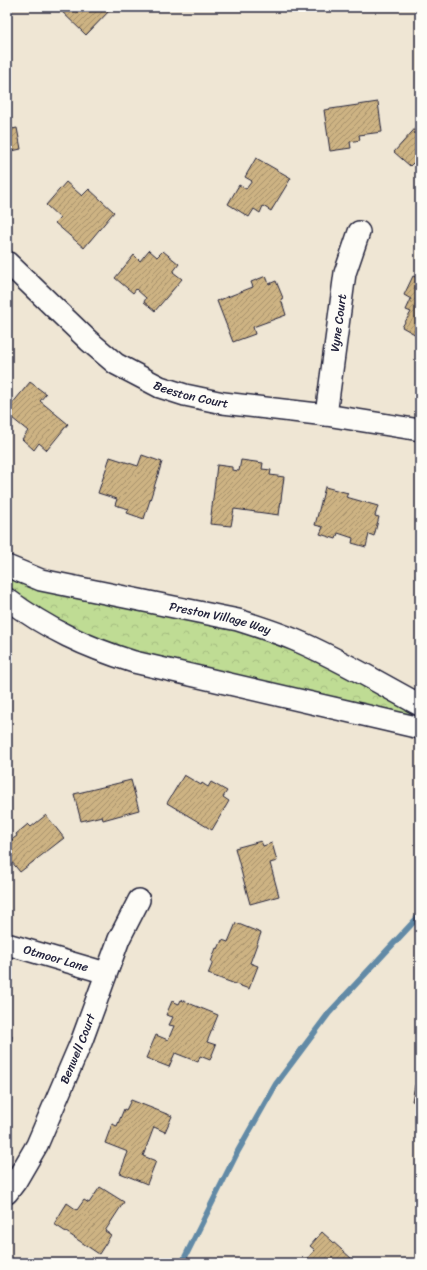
<svg xmlns="http://www.w3.org/2000/svg" width="427" height="1270" font-family="Sriracha,sans-serif">
<defs>
<pattern id="forest-crowns" width="20" height="18" patternUnits="userSpaceOnUse"><rect width="20" height="18" fill="#bfdc94"/><path d="M2 6a3 3 0 1 1 6 0M12 15a3 3 0 1 1 6 0" fill="none" stroke="#a4bc80"/></pattern>
<pattern id="building-hatch" width="6" height="6" patternUnits="userSpaceOnUse"><rect width="6" height="6" fill="#cdb383"/><path d="M-1 1l2-2M0 6l6-6M5 7l2-2" fill="none" stroke="#a6916c"/></pattern>
</defs>
<rect width="100%" height="100%" fill="#efe6d4"/>
<filter id="ink" filterUnits="userSpaceOnUse"><feTurbulence type="fractalNoise" baseFrequency=".025" numOctaves="2"/><feDisplacementMap in="SourceGraphic" scale="8" xChannelSelector="R" yChannelSelector="G"/><feConvolveMatrix kernelMatrix="1 2 1 2 8 2 1 2 1" color-interpolation-filters="sRGB"/></filter>
<g filter="url(#ink)">
<polygon fill="url(#forest-crowns)" stroke="#707f68" points="7,572 271,636 420,713 420,723 184,668 68,631 7,592"/>
<g fill="none" stroke-linecap="round" stroke-linejoin="round">
<polyline stroke="#628aa6" stroke-width="6" points="182,1263 238,1151 276,1084 329,1013 420,915"/>
</g>
<g fill="url(#building-hatch)" stroke="#22223b">
<polygon points="57,7 113,7 86,35"/>
<polygon points="378,102 382,132 359,135 360,140 350,142 351,148 330,151 324,110"/>
<polygon points="420,123 420,170 413,163 410,166 394,152"/>
<polygon points="17,128 21,149 7,152 7,130"/>
<polygon points="256,158 291,178 271,211 263,206 260,213 254,209 249,217 228,204 239,185 246,189 252,181 245,177"/>
<polygon points="66,182 82,196 89,189 114,212 84,248 55,223 60,218 46,205"/>
<polygon points="149,250 157,257 163,251 179,264 173,272 182,279 155,311 144,302 146,298 136,289 133,293 115,278 134,255 140,261"/>
<polygon points="266,276 269,284 276,281 283,298 281,299 286,315 253,327 255,334 233,342 217,301 253,287 251,282"/>
<polygon points="413,276 420,279 420,337 402,327 411,312 406,310 411,299 404,295"/>
<polygon points="30,382 46,394 40,401 68,424 47,450 39,443 34,450 22,439 28,431 7,414 7,410"/>
<polygon points="142,455 162,462 144,519 127,513 129,509 115,505 117,499 98,493 110,457 138,466"/>
<polygon points="241,460 263,463 262,469 271,470 270,475 284,477 279,515 234,509 231,526 210,524 217,465 232,467 232,470 239,471"/>
<polygon points="325,487 348,493 346,497 378,506 375,516 379,517 374,536 369,534 366,547 352,543 353,538 338,533 336,539 320,534 323,527 315,525"/>
<polygon points="420,545 420,578 416,577"/>
<polygon points="184,775 201,785 202,783 208,787 211,782 227,791 223,797 229,801 212,830 167,803"/>
<polygon points="131,780 139,810 103,820 102,816 81,821 74,794"/>
<polygon points="46,815 64,838 20,872 7,856 7,843 17,836 16,834 28,824 31,827"/>
<polygon points="261,841 263,846 272,843 277,861 270,863 279,896 250,904 235,848"/>
<polygon points="236,923 261,933 250,963 258,966 249,989 208,974 213,962 211,962 216,948 218,949 222,940 228,942"/>
<polygon points="181,1000 218,1015 207,1042 216,1045 210,1060 200,1056 198,1062 175,1053 169,1067 146,1058 156,1035 168,1040 174,1026 169,1025 173,1017 166,1015 172,1001 179,1004"/>
<polygon points="7,1035 12,1036 9,1063 7,1063"/>
<polygon points="415,1085 420,1086 420,1119 418,1119 419,1102 412,1101"/>
<polygon points="131,1100 172,1116 165,1132 154,1127 143,1156 156,1161 147,1184 120,1173 128,1152 105,1143 112,1124 117,1126 124,1109 126,1110"/>
<polygon points="100,1187 124,1202 105,1231 111,1235 99,1254 54,1224 67,1203 77,1210 84,1200 89,1203"/>
<polygon points="322,1232 352,1259 348,1263 309,1263 306,1260 315,1250 310,1246"/>
</g>
<g fill="none" stroke-linecap="round" stroke-linejoin="round">
<defs>
<g id="street">
<path id="s1" d="M 7,262 L 89,341 L 116,364 L 160,387 L 185,395 L 223,403 L 326,415 L 420,430"/>
<path id="s2" d="M 326,415 L 345,273 L 359,232"/>
<path id="s3" d="M 7,566 L 41,580 L 238,620 C 257,626 276,632 295,640 C 338,658 379,683 420,705"/>
<path d="M 7,599 C 47,629 86,647 134,662 L 420,728"/>
<path id="s4" d="M 7,944 L 106,973"/>
<path id="s5" d="M 7,1193 L 16,1181 L 37,1145 L 82,1040 L 119,939 L 139,900"/>
</g>
</defs>
<use href="#street" stroke="#22223b" stroke-width="24"/>
<use href="#street" stroke="#fdfcf7" stroke-width="21"/>
</g>
</g>
<g text-anchor="middle" stroke-width="3" stroke-linejoin="round" paint-order="stroke">
<g font-size="12" fill="#22223b" stroke="#fdfcf7">
<text dy="4" stroke="none"><textPath href="#s2" startOffset="93">Vyne Court</textPath></text>
<text dy="4" stroke="none"><textPath href="#s1" startOffset="231">Beeston Court</textPath></text>
<text dy="4" stroke="none"><textPath href="#s3" startOffset="220">Preston Village Way</textPath></text>
<text dy="4" stroke="none"><textPath href="#s4" startOffset="51">Otmoor Lane</textPath></text>
<text dy="4" stroke="none"><textPath href="#s5" startOffset="161">Benwell Court</textPath></text>
</g>
</g>
<rect width="427" height="1270" fill="none" stroke="#fdfcf7" stroke-width="24"/>
<rect x="12" y="12" width="403" height="1246" fill="none" stroke="#22223b" stroke-width="1.5" filter="url(#ink)"/>
</svg>
